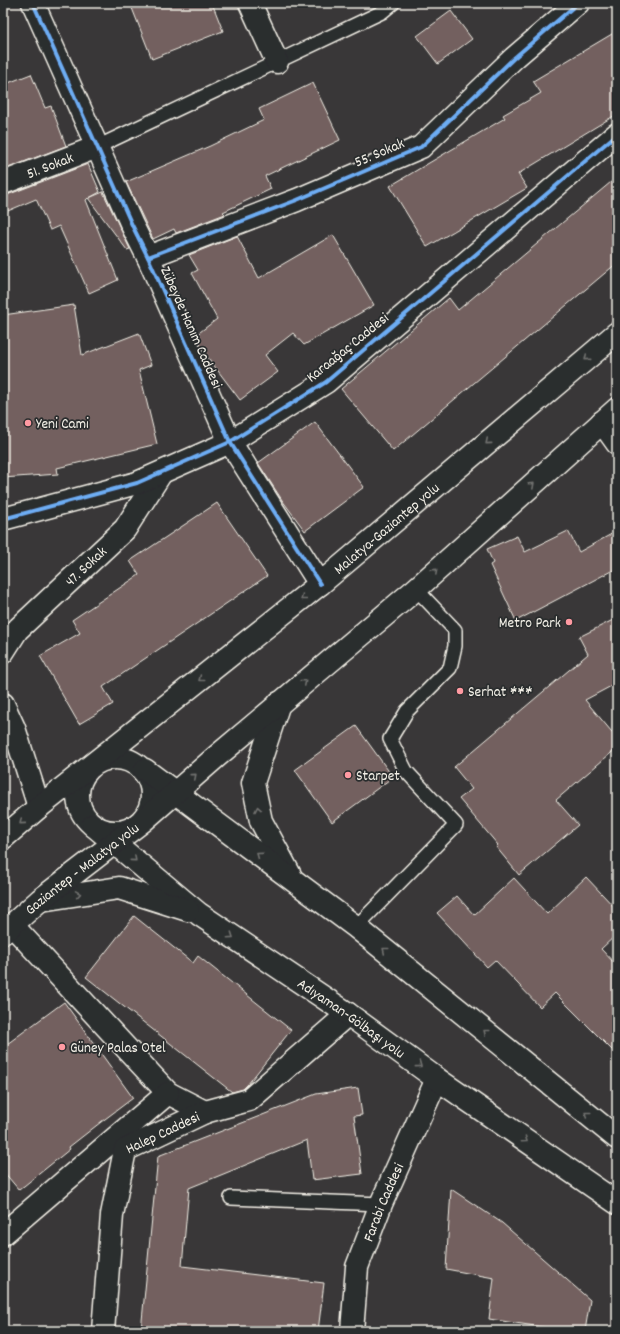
<svg xmlns="http://www.w3.org/2000/svg" width="620" height="1334" font-family="Dekko,sans-serif">
<rect width="100%" height="100%" fill="#393738"/>
<filter id="ink" filterUnits="userSpaceOnUse"><feTurbulence type="fractalNoise" baseFrequency=".025" numOctaves="2"/><feDisplacementMap in="SourceGraphic" scale="8" xChannelSelector="R" yChannelSelector="G"/><feConvolveMatrix kernelMatrix="1 2 1 2 8 2 1 2 1" color-interpolation-filters="sRGB"/></filter>
<g filter="url(#ink)">
<g fill="#73605e" stroke="#f4f1e8">
<polygon points="130,3 212,3 223,31 152,59"/>
<polygon points="451,11 472,39 438,64 417,36"/>
<polygon points="617,31 617,114 518,174 527,188 427,247 390,186 505,118 503,115 541,93 533,81"/>
<polygon points="31,74 45,108 51,106 66,146 3,170 3,85"/>
<polygon points="313,83 340,140 265,176 271,189 223,212 225,214 176,233 174,229 153,239 126,182 210,146 264,120 259,109"/>
<polygon points="88,164 100,192 89,198 103,192 130,249 127,250 88,198 86,200 118,280 89,293 59,226 50,230 36,199 3,213 3,195 7,195"/>
<polygon points="617,177 617,263 393,451 341,389 449,298 458,310"/>
<polygon points="333,235 374,305 304,345 293,333 265,355 278,372 240,400 203,351 196,335 217,319 192,273 198,270 189,255 237,236 259,278"/>
<polygon points="74,305 82,355 139,333 151,365 139,370 157,444 57,468 58,474 3,478 3,315"/>
<polygon points="315,422 364,487 305,531 282,500 258,463"/>
<polygon points="217,503 267,576 103,687 113,704 79,724 40,656 80,633 72,620 139,575 130,561"/>
<polygon points="568,531 579,552 617,531 617,568 516,621 490,565 493,563 487,549 517,536 525,552"/>
<polygon points="617,618 617,683 585,700 617,738 617,748 556,800 578,825 519,875 496,847 498,845 459,799 472,789 454,767 588,654 579,637"/>
<polygon points="356,726 393,777 332,822 295,770"/>
<polygon points="586,877 617,910 617,934 601,949 617,966 617,1055 555,993 540,1007 495,960 487,967 437,913 457,896 474,915 514,878 547,914"/>
<polygon points="134,916 193,963 198,956 291,1030 248,1084 243,1089 232,1092 86,977"/>
<polygon points="64,1002 133,1098 101,1122 69,1147 70,1149 19,1190 3,1171 3,1047"/>
<polygon points="358,1088 362,1115 354,1116 362,1174 312,1180 307,1140 189,1188 182,1266 324,1283 318,1331 141,1331 158,1156 316,1094"/>
<polygon points="451,1189 502,1223 590,1300 585,1331 568,1331 489,1319 494,1278 446,1269"/>
</g>
<g fill="none" stroke-linecap="round" stroke-linejoin="round">
<defs>
<g id="service">
<polyline points="97,147 382,12 393,3"/>
<polyline points="356,927 456,825 406,771 390,739 407,711 450,668 455,646 455,630 416,589"/>
<polyline points="231,1198 381,1204"/>
</g>
<g id="minor">
<polyline points="33,3 132,225 148,257 230,442 320,584"/>
<polyline points="250,3 277,62"/>
<path id="s1" d="M 3,183 L 97,147"/>
<polyline points="148,257 297,200 421,147 514,58 578,3"/>
<polyline points="602,422 617,443"/>
<path id="s2" d="M 3,652 L 17,630 L 125,529 L 161,473"/>
<polyline points="3,704 14,728 39,807"/>
<polyline points="12,925 168,1093 205,1112"/>
<polyline points="3,1234 168,1093"/>
<path id="s3" d="M 103,1331 L 112,1215 L 125,1150 L 205,1112 L 249,1100 L 348,1014"/>
<path id="s4" d="M 352,1331 L 357,1267 L 381,1204 L 437,1079"/>
</g>
<polyline id="tertiary" points="3,519 137,483 230,442 326,382 617,134"/>
<g id="trunk">
<polyline points="279,703 253,783 261,821 290,875"/>
<circle cx="115" cy="795" r="37"/>
<polyline points="145,770 356,927 617,1138"/>
<path id="s5" d="M 93,825 L 199,914 L 348,1014 L 437,1079 L 617,1203"/>
<path id="s6" d="M 3,838 L 39,807 L 320,584 L 617,333"/>
<polyline points="41,900 119,888 188,910"/>
<path id="s7" d="M 3,933 L 40,900 L 144,820 L 216,757 L 416,589 L 617,409"/>
</g>
</defs>
<use href="#service" stroke="#f4f1e8" stroke-width="16"/>
<use href="#minor" stroke="#f4f1e8" stroke-width="25"/>
<use href="#tertiary" stroke="#f4f1e8" stroke-width="25"/>
<use href="#trunk" stroke="#f4f1e8" stroke-width="25"/>
<use href="#service" stroke="#2a2d2e" stroke-width="13"/>
<use href="#minor" stroke="#2a2d2e" stroke-width="22"/>
<use href="#tertiary" stroke="#2a2d2e" stroke-width="22"/>
<use href="#trunk" stroke="#2a2d2e" stroke-width="22"/>
<defs>
<g id="cycleway">
<polyline points="33,3 132,225 148,257 230,442 320,584"/>
<polyline points="148,257 297,200 421,147 514,58 578,3"/>
<polyline points="3,519 137,483 230,442 326,382 617,134"/>
</g>
</defs>
<use href="#cycleway" stroke="#2a2d2e" stroke-width="6"/>
<use href="#cycleway" stroke="#6dadf4" stroke-width="4"/>
</g>
<defs><path id="oneway-chevron" d="M-2-3.5L2.5 0L-2 3.5" fill="none" stroke-width="1.6" stroke-linecap="round" stroke-linejoin="round"/></defs>
<g stroke="#71726f">
<use href="#oneway-chevron" transform="translate(587 358) rotate(140)"/>
<use href="#oneway-chevron" transform="translate(488 442) rotate(140)"/>
<use href="#oneway-chevron" transform="translate(532 485) rotate(-42)"/>
<use href="#oneway-chevron" transform="translate(435 571) rotate(-42)"/>
<use href="#oneway-chevron" transform="translate(303 598) rotate(142)"/>
<use href="#oneway-chevron" transform="translate(201 679) rotate(142)"/>
<use href="#oneway-chevron" transform="translate(304 682) rotate(-40)"/>
<use href="#oneway-chevron" transform="translate(194 776) rotate(-41)"/>
<use href="#oneway-chevron" transform="translate(258 809) rotate(-101)"/>
<use href="#oneway-chevron" transform="translate(22 822) rotate(140)"/>
<use href="#oneway-chevron" transform="translate(259 855) rotate(-144)"/>
<use href="#oneway-chevron" transform="translate(134 859) rotate(40)"/>
<use href="#oneway-chevron" transform="translate(78 894) rotate(-9)"/>
<use href="#oneway-chevron" transform="translate(231 936) rotate(34)"/>
<use href="#oneway-chevron" transform="translate(385 950) rotate(-141)"/>
<use href="#oneway-chevron" transform="translate(486 1032) rotate(-141)"/>
<use href="#oneway-chevron" transform="translate(419 1065) rotate(36)"/>
<use href="#oneway-chevron" transform="translate(587 1114) rotate(-141)"/>
<use href="#oneway-chevron" transform="translate(525 1140) rotate(35)"/>
</g>
</g>
<g fill="#ff9aa2" stroke="#2a2d2e" stroke-width="1.5">
<circle cx="28" cy="423" r="4"/>
<circle cx="569" cy="622" r="4"/>
<circle cx="460" cy="691" r="4"/>
<circle cx="348" cy="775" r="4"/>
<circle cx="62" cy="1047" r="4"/>
</g>
<g text-anchor="middle" stroke-width="3.5" stroke-linejoin="round" paint-order="stroke">
<g font-size="15" fill="#f4f1e8" stroke="#2a2d2e">
<text transform="translate(379 152) rotate(-23)" y="5">55. Sokak</text>
<text dy="5" stroke="none"><textPath href="#s1" startOffset="50">51. Sokak</textPath></text>
<text transform="translate(192 327) rotate(66)" y="5">Zübeyde Hanım Caddesi</text>
<text transform="translate(347 347) rotate(-39)" y="5">Karaağaç Caddesi</text>
<text dy="5" stroke="none"><textPath href="#s6" startOffset="493">Malatya-Gaziantep yolu</textPath></text>
<text dy="5" stroke="none"><textPath href="#s2" startOffset="120">47. Sokak</textPath></text>
<text dy="5" stroke="none"><textPath href="#s7" startOffset="102">Gaziantep - Malatya yolu</textPath></text>
<text dy="5" stroke="none"><textPath href="#s5" startOffset="323">Adıyaman-Gölbaşı yolu</textPath></text>
<text dy="5" stroke="none"><textPath href="#s3" startOffset="224">Halep Caddesi</textPath></text>
<text dy="5" stroke="none"><textPath href="#s4" startOffset="134">Farabi Caddesi</textPath></text>
</g>
<g font-size="15" fill="#f4f1e8" stroke="#2a2d2e" text-anchor="start">
<text x="36" y="428">Yeni Cami</text>
<text x="561" y="627" text-anchor="end">Metro Park</text>
<text x="468" y="696">Serhat ***</text>
<text x="356" y="780">Starpet</text>
<text x="70" y="1052">Güney Palas Otel</text>
</g>
</g>
<rect width="620" height="1334" fill="none" stroke="#2a2d2e" stroke-width="16"/>
<rect x="8" y="8" width="604" height="1318" fill="none" stroke="#f4f1e8" stroke-width="1.5" filter="url(#ink)"/>
</svg>
